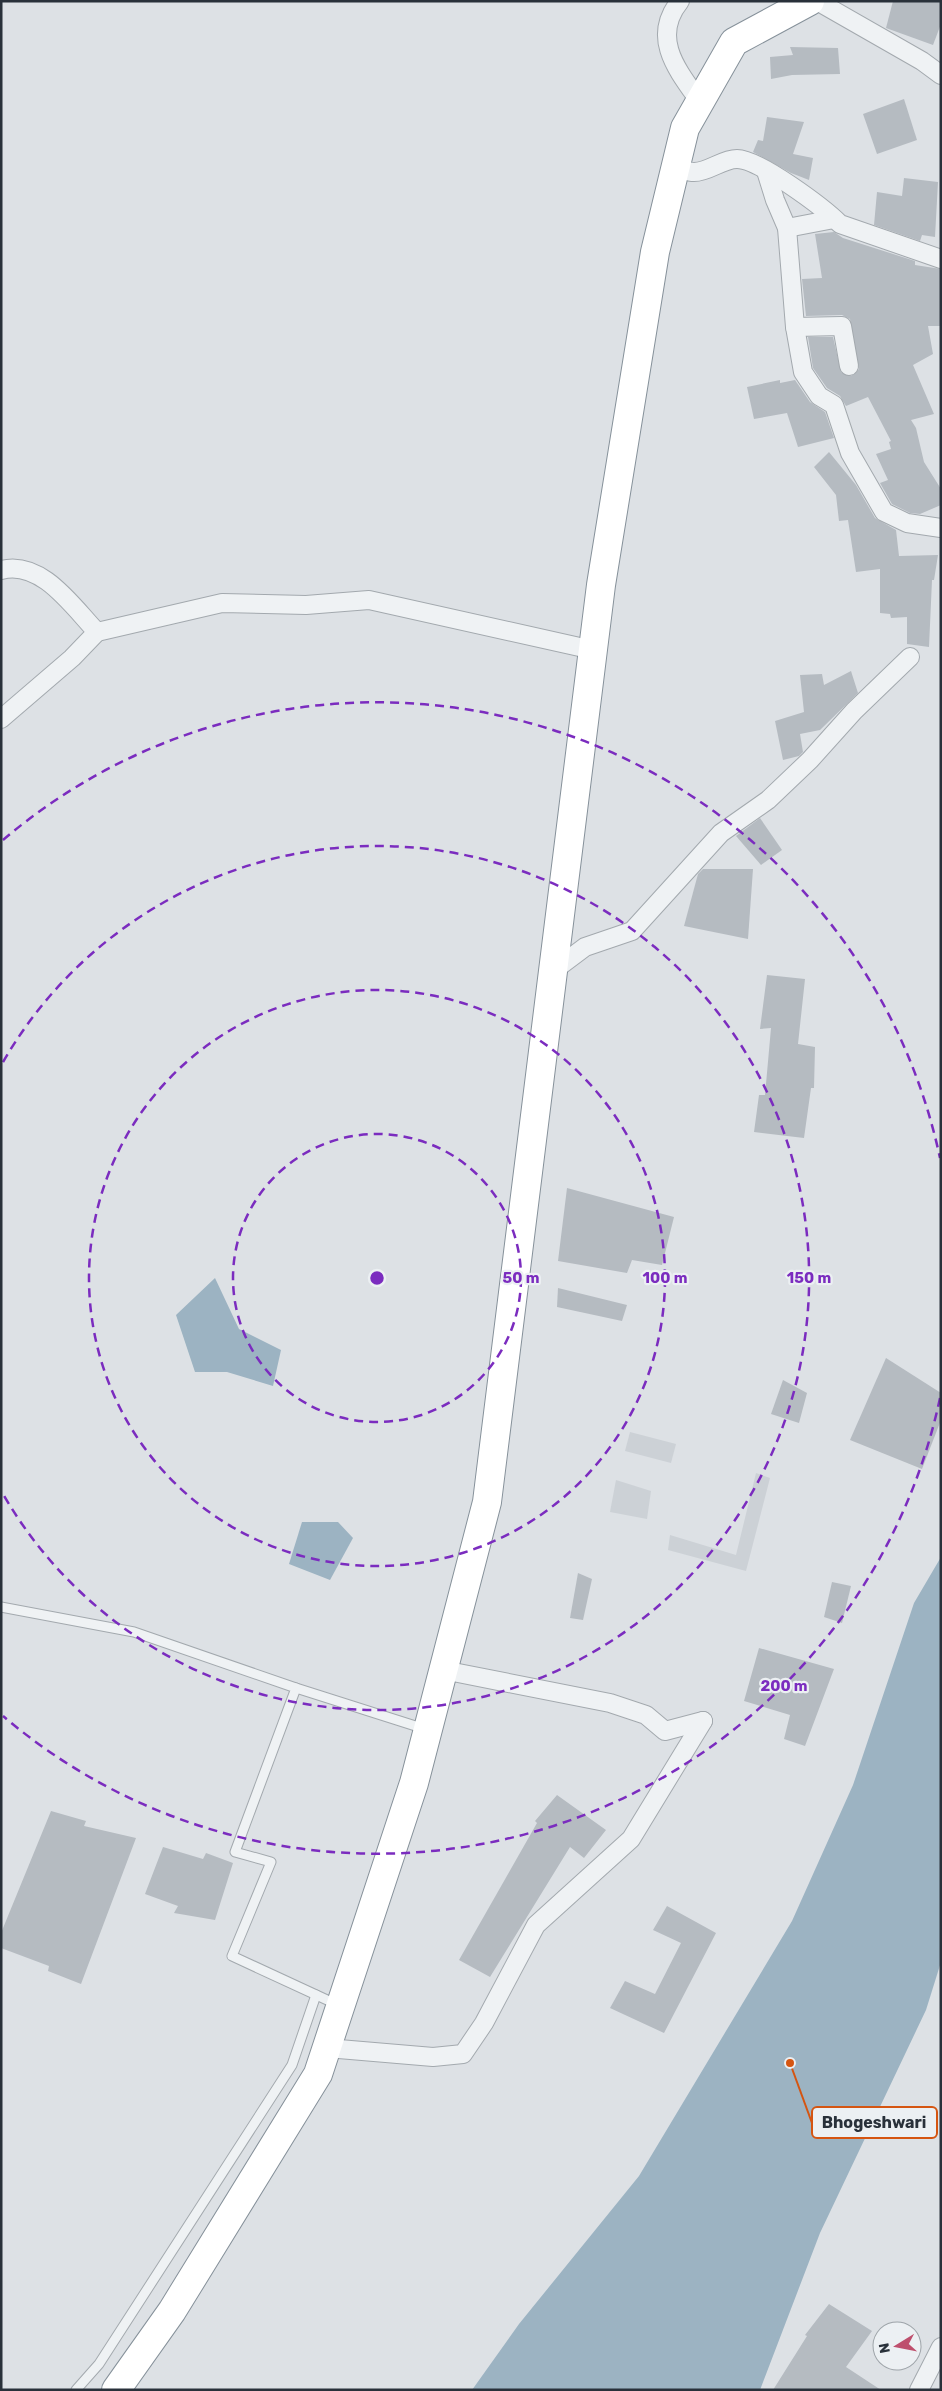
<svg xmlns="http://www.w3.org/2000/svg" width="942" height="2391" font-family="Rubik,sans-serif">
<rect width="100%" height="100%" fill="#dde1e5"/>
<g fill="#ccd1d6">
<polygon points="630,1432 676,1444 671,1463 625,1451"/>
<polygon points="756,1473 770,1478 746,1571 668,1550 670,1535 736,1555"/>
<polygon points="616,1480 651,1491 647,1519 610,1512"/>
</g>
<g fill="#9cb3c2">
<polygon points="215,1278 239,1329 281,1350 273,1386 227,1372 195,1372 176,1315"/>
<polygon points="302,1522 338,1522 353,1538 330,1580 289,1564"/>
<polygon points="941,1557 941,1962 926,2010 820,2233 760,2390 472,2390 519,2324 639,2176 792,1921 853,1785 914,1603"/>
</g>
<g fill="#b5bbc1">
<polygon points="893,1 941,1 941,24 933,45 886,28"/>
<polygon points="790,47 838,48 840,74 792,75 771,79 770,57 793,55"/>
<polygon points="904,99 917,140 877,154 863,114"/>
<polygon points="767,117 804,122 793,154 813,158 809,180 791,173 753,152 758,140 763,141"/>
<polygon points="904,178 938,182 935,237 922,235 920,241 874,225 877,192 902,196"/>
<polygon points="834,232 843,238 915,261 915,265 941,269 941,326 928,326 933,354 913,365 934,414 911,420 916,428 924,462 941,489 941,505 920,514 910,513 892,504 880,483 888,480 876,454 891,449 889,442 891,441 868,397 846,406 840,396 827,388 813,368 808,337 833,337 841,372 851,376 859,369 850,319 842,315 806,316 802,279 822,278 815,234"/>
<polygon points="780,380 780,383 795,380 810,402 825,412 834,438 798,447 787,413 754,419 747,387"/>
<polygon points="829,452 856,485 875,518 896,530 899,556 938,555 934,580 932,580 929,647 907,644 907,617 891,618 890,614 880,613 880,569 856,572 848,520 839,521 836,495 814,467"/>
<polygon points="851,671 858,693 820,730 800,734 803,752 799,756 783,760 775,721 804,712 800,675 822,674 824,685"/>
<polygon points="760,818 782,850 761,865 736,836"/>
<polygon points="703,869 753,869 748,939 684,926 698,874"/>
<polygon points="767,975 805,979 798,1044 815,1047 814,1088 811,1088 804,1138 754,1132 759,1095 765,1095 771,1028 760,1029"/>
<polygon points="567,1188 674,1217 662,1265 632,1260 627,1273 558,1261"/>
<polygon points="558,1288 627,1305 622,1321 557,1307"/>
<polygon points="886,1358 941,1393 941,1420 922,1469 850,1440"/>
<polygon points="783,1380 807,1393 799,1423 771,1414"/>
<polygon points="578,1573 592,1579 583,1620 570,1618"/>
<polygon points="832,1582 851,1586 842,1623 824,1617"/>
<polygon points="759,1648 834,1669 805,1746 784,1739 790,1715 744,1701"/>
<polygon points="557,1795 606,1830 584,1858 570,1847 490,1977 459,1960 537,1823 535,1821"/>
<polygon points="51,1811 86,1821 84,1826 136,1838 81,1984 48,1971 49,1966 1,1948 1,1933"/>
<polygon points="163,1847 203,1859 206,1853 233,1863 215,1920 174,1913 178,1906 145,1894"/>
<polygon points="667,1906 716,1933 664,2033 610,2008 625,1981 655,1994 681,1943 653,1930"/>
<polygon points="829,2304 872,2331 846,2367 881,2390 773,2390 807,2336 805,2335"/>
</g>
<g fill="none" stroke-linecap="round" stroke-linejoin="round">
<defs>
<g id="service">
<polyline points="1,1607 134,1632 296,1688 235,1852 271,1862 232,1956 338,2005"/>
<polyline points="296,1688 425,1729"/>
<polyline points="76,2390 99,2364 292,2065 316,1995"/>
</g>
<g id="minor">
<path d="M 680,1 C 650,38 678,71 700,102"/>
<polyline points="817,1 922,61 941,75"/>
<path d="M 675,168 C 681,169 688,172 694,172 C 709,172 722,159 737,159 C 759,159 824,208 840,224 L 941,259"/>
<polyline points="766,171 775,200 787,228 795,327 803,372 819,396 834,405 850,453 884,512 907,523 941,528"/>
<polyline points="787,228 834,219"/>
<polyline points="795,327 842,326 849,366"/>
<path d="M 1,570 C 41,559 73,607 97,632 L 72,658 L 1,719"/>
<polyline points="97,632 222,603 306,605 369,600 593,650"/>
<polyline points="553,971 585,947 632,931 721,833 768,800 810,760 854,711 910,657"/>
<polyline points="443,1670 610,1703 646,1715 665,1731 703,1721"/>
<polyline points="327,2048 433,2057 463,2054 484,2023 536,1925 631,1839 703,1721"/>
<polyline points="919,2390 941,2347"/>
</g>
<polyline id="trunk" points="116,2390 172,2311 318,2074 414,1783 487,1502 601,585 655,252 685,128 734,42 810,1"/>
</defs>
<use href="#service" stroke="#a3a9ae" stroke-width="11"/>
<use href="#minor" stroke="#a3a9ae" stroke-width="20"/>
<use href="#trunk" stroke="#86919a" stroke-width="30"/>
<use href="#service" stroke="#eff2f4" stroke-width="9"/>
<use href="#minor" stroke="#eff2f4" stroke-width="18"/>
<use href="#trunk" stroke="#fff" stroke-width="28"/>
</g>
<g fill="none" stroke="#7b2cbf" stroke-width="2.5" stroke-dasharray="9 6">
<circle cx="377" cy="1278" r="144"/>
<circle cx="377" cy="1278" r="288"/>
<path d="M3 1062A432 432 0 1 1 3 1494"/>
<path d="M940 1398A576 576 0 0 1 3 1716M3 840A576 576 0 0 1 940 1158"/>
</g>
<circle cx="377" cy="1278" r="8" fill="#7b2cbf" stroke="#ecf0f3" stroke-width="2.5"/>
<g font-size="15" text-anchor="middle" font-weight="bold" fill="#7b2cbf" stroke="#ecf0f3" stroke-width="4.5" stroke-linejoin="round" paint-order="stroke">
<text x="521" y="1283">50 m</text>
<text x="665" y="1283">100 m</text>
<text x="809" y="1283">150 m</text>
<text x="784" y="1691">200 m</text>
</g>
<path fill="none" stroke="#d55511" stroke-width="2" d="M790 2063L812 2123"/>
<circle fill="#d55511" stroke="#ecf0f3" stroke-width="2" cx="790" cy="2063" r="5"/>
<rect fill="#ecf0f3" stroke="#d55511" stroke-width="2" x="812" y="2107" width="125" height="31" rx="5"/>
<g font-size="16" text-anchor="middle" font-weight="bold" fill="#29313a">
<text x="874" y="2128">Bhogeshwari</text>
</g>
<rect width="942" height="2391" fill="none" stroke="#29313a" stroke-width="5"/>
<g transform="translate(897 2346) rotate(260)"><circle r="24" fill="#ecf0f3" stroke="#9ea4a9"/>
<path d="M0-4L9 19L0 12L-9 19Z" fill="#be4f6d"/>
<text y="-8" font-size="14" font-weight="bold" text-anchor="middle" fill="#29313a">N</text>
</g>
</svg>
